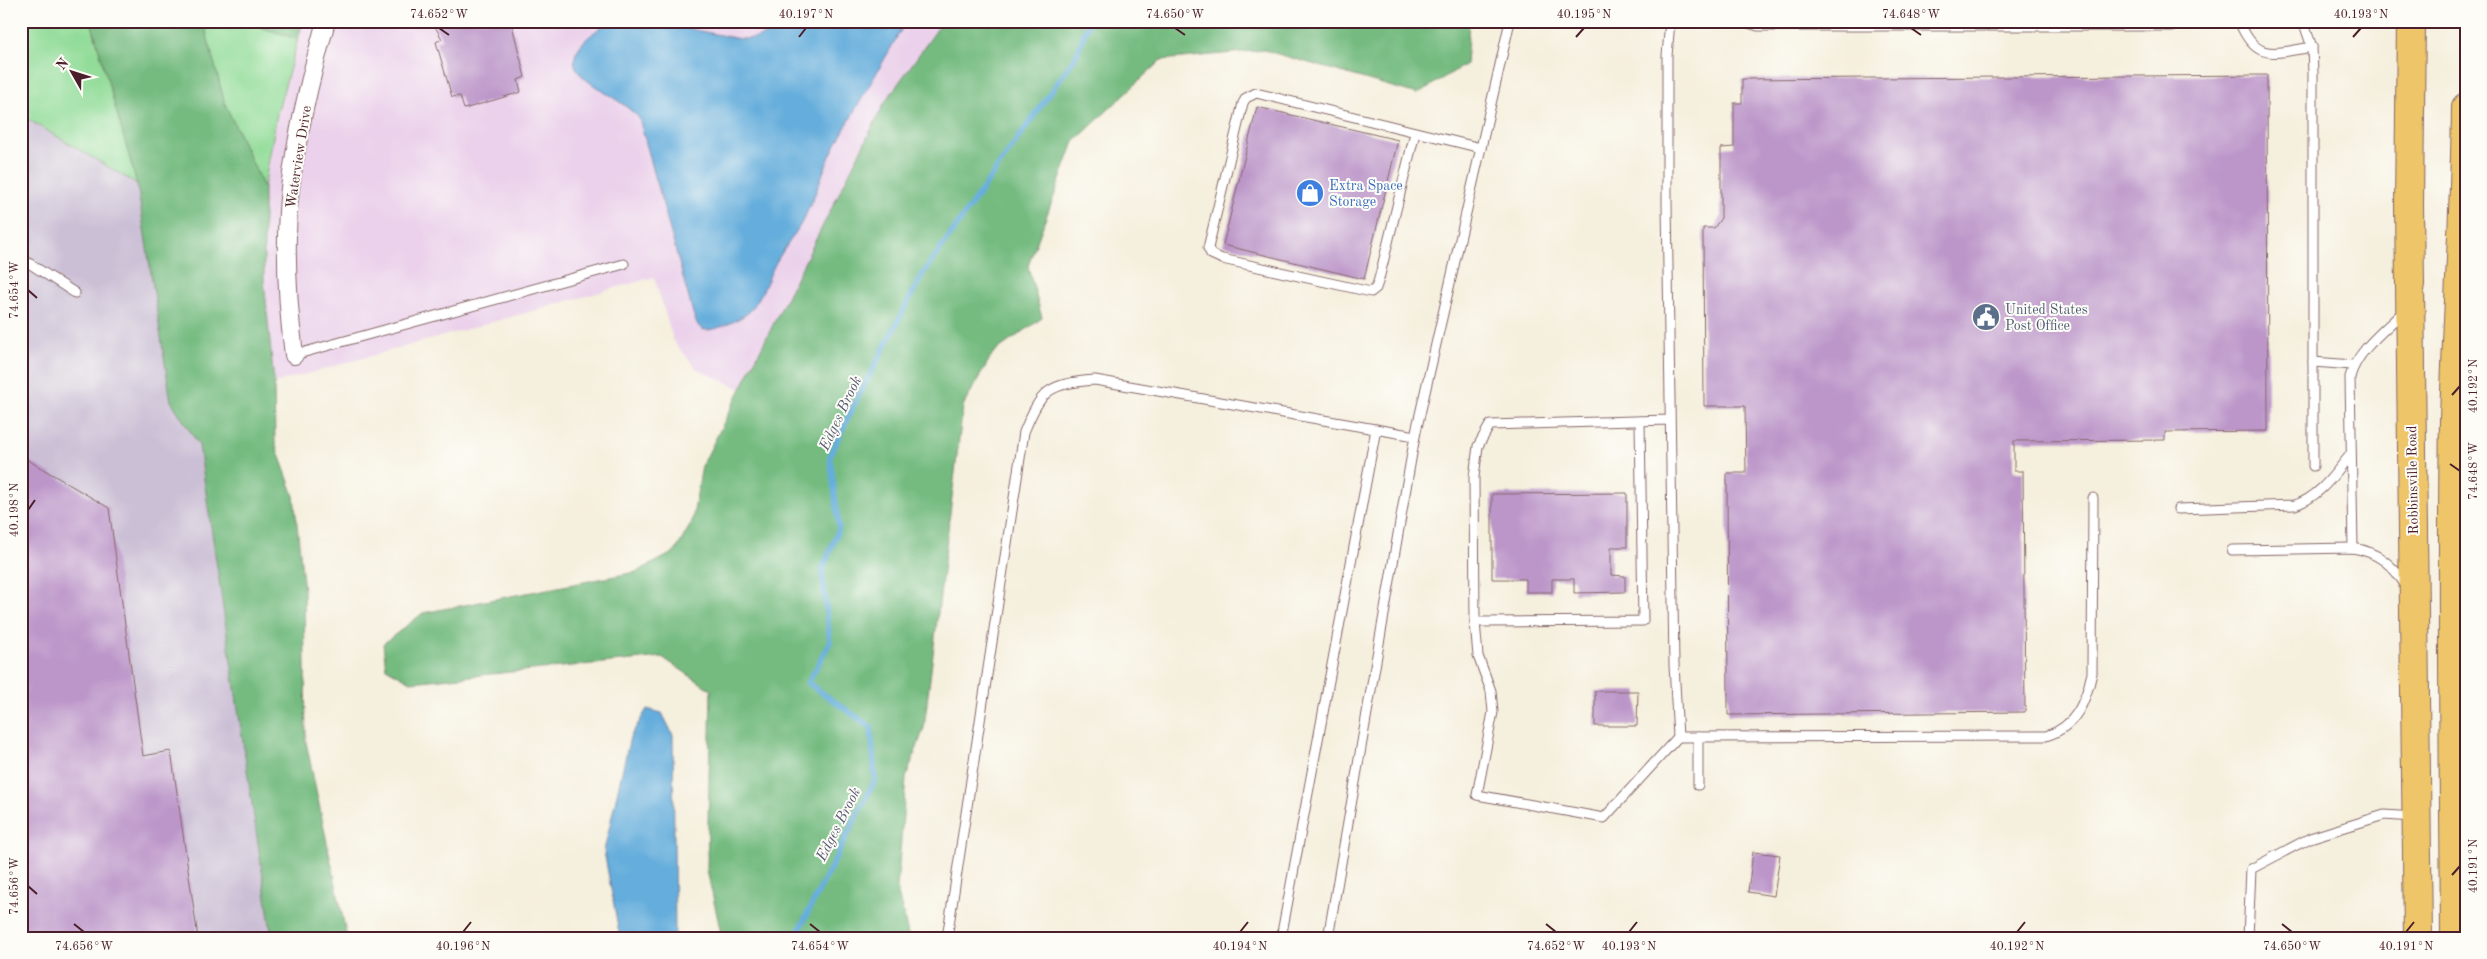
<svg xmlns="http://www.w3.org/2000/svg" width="2487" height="959" font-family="'Old Standard TT',serif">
<rect width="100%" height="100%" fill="#fdfcf7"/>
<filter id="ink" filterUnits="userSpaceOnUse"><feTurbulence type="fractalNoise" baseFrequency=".02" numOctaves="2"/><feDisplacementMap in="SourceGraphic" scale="10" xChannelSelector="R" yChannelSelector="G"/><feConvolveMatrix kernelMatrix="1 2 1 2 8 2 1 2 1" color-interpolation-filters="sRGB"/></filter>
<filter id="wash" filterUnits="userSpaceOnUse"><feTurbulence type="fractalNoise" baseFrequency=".0096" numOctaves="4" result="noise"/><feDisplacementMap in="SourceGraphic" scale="20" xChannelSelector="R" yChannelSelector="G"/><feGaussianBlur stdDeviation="1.12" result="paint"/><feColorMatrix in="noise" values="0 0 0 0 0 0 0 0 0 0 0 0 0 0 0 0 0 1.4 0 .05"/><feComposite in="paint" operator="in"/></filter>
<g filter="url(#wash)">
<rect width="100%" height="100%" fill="#f5efdd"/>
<polygon fill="#ebd1eb" points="303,21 943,21 885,102 741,389 697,369 674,342 654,277 274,383 264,280 264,188 277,114"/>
<polygon fill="#cbbfd5" points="21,115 137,184 171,401 199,445 272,938 21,938"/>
<g fill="#90db97" stroke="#6d7d61">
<polygon points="21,21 91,21 137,184 21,115"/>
<polygon points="203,21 254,21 260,27 298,39 277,114 264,188 225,104"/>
</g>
<g fill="#74bb80" stroke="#5f6d56">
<polygon points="91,21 203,21 225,104 264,188 264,280 274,383 275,443 294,496 304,591 306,742 347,938 272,938 199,445 171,401 137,184"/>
<polygon points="254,21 303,21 298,39 260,27"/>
<polygon points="943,21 1469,21 1466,64 1417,94 1264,50 1161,60 1074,142 1028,266 1042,318 993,353 963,406 924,728 906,778 897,889 909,938 722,938 707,870 711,690 662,657 411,682 386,668 383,644 423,613 636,572 675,552 692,522 702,466 885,102"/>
</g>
<g fill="#65addc" stroke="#586684">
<path d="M 610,21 L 651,21 L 740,39 L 756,38 L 777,30 L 787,21 L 906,21 C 883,63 858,104 835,146 C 823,168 817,194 805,216 C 797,233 784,248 775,264 C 768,279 761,298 750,311 C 743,318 712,334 702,329 C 697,326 695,319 693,313 L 639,118 C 605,82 530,73 610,21 Z"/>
<polygon points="647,709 662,713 673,735 675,938 620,938 604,851 630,737"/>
</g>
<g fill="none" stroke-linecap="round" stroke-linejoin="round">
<polyline stroke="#65addc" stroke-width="5.5" points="795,938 875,780 871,727 808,683 830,642 822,571 839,528 830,456 852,409 922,275 1076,56 1089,21"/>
</g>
<g id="blocks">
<g fill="#bc96c9">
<polygon points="432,21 511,21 525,77 518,80 521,92 464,109 460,96 452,97 436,42 442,39"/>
<polygon points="2267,75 2268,431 2165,432 2165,440 2014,441 2014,471 2023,471 2025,712 1728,715 1727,473 1746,473 1745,406 1704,406 1703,228 1714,228 1721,218 1721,148 1734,147 1734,103 1742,103 1742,79"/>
<polygon points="1257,107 1398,140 1364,279 1223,245"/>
<polygon points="21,456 109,508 143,756 171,751 198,938 21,938"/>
<polygon points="1627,493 1627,547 1611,547 1611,575 1625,576 1625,592 1574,593 1574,579 1552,579 1552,592 1526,592 1526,579 1492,579 1492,494"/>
<polygon points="1595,691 1638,691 1637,726 1595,726"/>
<polygon points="1753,852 1780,855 1774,896 1748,892"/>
</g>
</g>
</g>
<g filter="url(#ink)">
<use href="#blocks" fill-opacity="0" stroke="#866869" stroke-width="1"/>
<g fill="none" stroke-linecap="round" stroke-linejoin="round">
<defs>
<g id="lane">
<polyline points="1670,21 1667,56 1667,202 1674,665 1678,737 1604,818 1477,795 1493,712 1491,691 1478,656 1475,622 1474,477 1478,446 1490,425 1670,420"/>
<polyline points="1742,21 1758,26 2172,26"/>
<path d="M 2239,21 C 2256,63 2274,53 2312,47"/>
<polyline points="2303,21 2312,47 2313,73 2313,466"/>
<polyline points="1415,133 1379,279 1376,288 1371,292 1222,259 1211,254 1208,248 1243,103 1246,98 1256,93 1481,148"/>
<polyline points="21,258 75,293"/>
<polyline points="294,355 624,264"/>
<polyline points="2313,362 2353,365"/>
<path d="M 2178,509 L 2295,505 C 2320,497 2335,473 2351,454"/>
<path d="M 2353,548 L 2350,377 C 2357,350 2386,329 2405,310"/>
<path d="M 2232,550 L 2353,548 C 2378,552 2393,565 2406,586"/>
<polyline points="1475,622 1643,621 1640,421"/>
<path d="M 1678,737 L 2046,736 C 2076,727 2086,701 2092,673 L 2093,498"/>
<polyline points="1698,737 1698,785"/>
<path d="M 947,938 L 1024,432 C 1042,389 1048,384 1095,380 L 1415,436"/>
<polyline points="1281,938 1376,429"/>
<polyline points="1328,938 1415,436 1510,21"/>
<polyline points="2248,938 2251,869 2310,838 2384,815 2414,817"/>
</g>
<path id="street" d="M 294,355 C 287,300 284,243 290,188 C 297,132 311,75 326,21"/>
<g id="highway">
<polyline points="2411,21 2409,204 2418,938"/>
<path d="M 2455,938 C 2454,765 2451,593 2454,420 C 2457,316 2465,212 2466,107"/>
</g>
</defs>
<use href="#lane" stroke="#866869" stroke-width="11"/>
<use href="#street" stroke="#866869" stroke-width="20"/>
<use href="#highway" stroke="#866869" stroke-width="30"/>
<use href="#lane" stroke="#fff" stroke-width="9"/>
<use href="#street" stroke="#fff" stroke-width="18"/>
<use href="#highway" stroke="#eec569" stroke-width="28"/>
</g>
</g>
<path fill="none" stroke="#4a1f2b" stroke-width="2" d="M 439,28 L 449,35M 1175,28 L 1185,35M 1911,28 L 1921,35M 799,37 L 806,28M 1576,37 L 1584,28M 2353,37 L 2361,28M 28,290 L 37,298M 2452,395 L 2460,386M 2450,464 L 2460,471M 28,510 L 35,500M 2452,875 L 2460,866M 28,886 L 37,894M 74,924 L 84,932M 810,924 L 820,932M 1546,924 L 1556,932M 2282,924 L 2292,932M 463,932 L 471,922M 1240,932 L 1248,922M 1629,932 L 1637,922M 2017,932 L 2025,922M 2406,932 L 2414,922"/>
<defs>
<symbol id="shop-disc" viewBox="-11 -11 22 22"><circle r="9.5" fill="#3f7fe0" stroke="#fdfcf7"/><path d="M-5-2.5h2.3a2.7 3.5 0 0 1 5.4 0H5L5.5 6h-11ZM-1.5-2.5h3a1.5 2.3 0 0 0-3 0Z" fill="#fff"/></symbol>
<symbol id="civic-disc" viewBox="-11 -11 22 22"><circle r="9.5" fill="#5c6f8a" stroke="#fdfcf7"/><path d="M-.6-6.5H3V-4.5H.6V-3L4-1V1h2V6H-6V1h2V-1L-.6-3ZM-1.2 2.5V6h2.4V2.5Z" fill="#fff"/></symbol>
</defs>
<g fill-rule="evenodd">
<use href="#shop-disc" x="1294" y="177" width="32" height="32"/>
<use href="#civic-disc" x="1970" y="301" width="32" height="32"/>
</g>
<g text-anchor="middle" stroke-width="4" stroke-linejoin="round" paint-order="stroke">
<g font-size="14" fill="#4a1f2b" stroke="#fdfcf7">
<text transform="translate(298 157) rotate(-81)" y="5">Waterview Drive</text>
<text transform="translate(2412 480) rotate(-91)" y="5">Robbinsville Road</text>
</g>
<g font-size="14" fill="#366cbe" stroke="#fdfcf7" text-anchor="start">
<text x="1329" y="190">Extra Space<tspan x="1329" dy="16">Storage</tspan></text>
</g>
<g font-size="14" fill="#4e5e75" stroke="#fdfcf7" text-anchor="start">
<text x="2005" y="314">United States<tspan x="2005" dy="16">Post Office</tspan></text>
</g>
<g font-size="15" font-style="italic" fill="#555872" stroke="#fdfcf7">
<text transform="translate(840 413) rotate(-65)" y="5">Edges Brook</text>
<text transform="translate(838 824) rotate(-63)" y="5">Edges Brook</text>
</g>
</g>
<rect width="2487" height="959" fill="none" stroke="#fdfcf7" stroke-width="55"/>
<g transform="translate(72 72) rotate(309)" stroke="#fdfcf7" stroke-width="4" paint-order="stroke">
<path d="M0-4L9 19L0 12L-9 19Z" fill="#4a1f2b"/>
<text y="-8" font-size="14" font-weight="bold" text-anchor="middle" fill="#4a1f2b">N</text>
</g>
<rect x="28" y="28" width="2432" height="904" fill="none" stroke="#4a1f2b" stroke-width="2"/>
<g font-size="12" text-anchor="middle" fill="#4a1f2b">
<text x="439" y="18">74.652°W</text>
<text x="806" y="18">40.197°N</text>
<text x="1175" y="18">74.650°W</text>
<text x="1584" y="18">40.195°N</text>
<text x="1911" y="18">74.648°W</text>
<text x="2361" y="18">40.193°N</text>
<text transform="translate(14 290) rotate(-90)" y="4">74.654°W</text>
<text transform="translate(2473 386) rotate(-90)" y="4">40.192°N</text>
<text transform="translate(2473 471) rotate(-90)" y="4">74.648°W</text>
<text transform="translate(14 510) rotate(-90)" y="4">40.198°N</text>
<text transform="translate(2473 866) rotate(-90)" y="4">40.191°N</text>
<text transform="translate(14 886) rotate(-90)" y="4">74.656°W</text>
<text x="84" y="950">74.656°W</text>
<text x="463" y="950">40.196°N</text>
<text x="820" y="950">74.654°W</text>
<text x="1240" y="950">40.194°N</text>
<text x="1556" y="950">74.652°W</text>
<text x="1629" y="950">40.193°N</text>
<text x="2017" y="950">40.192°N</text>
<text x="2292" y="950">74.650°W</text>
<text x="2406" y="950">40.191°N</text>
</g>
</svg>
